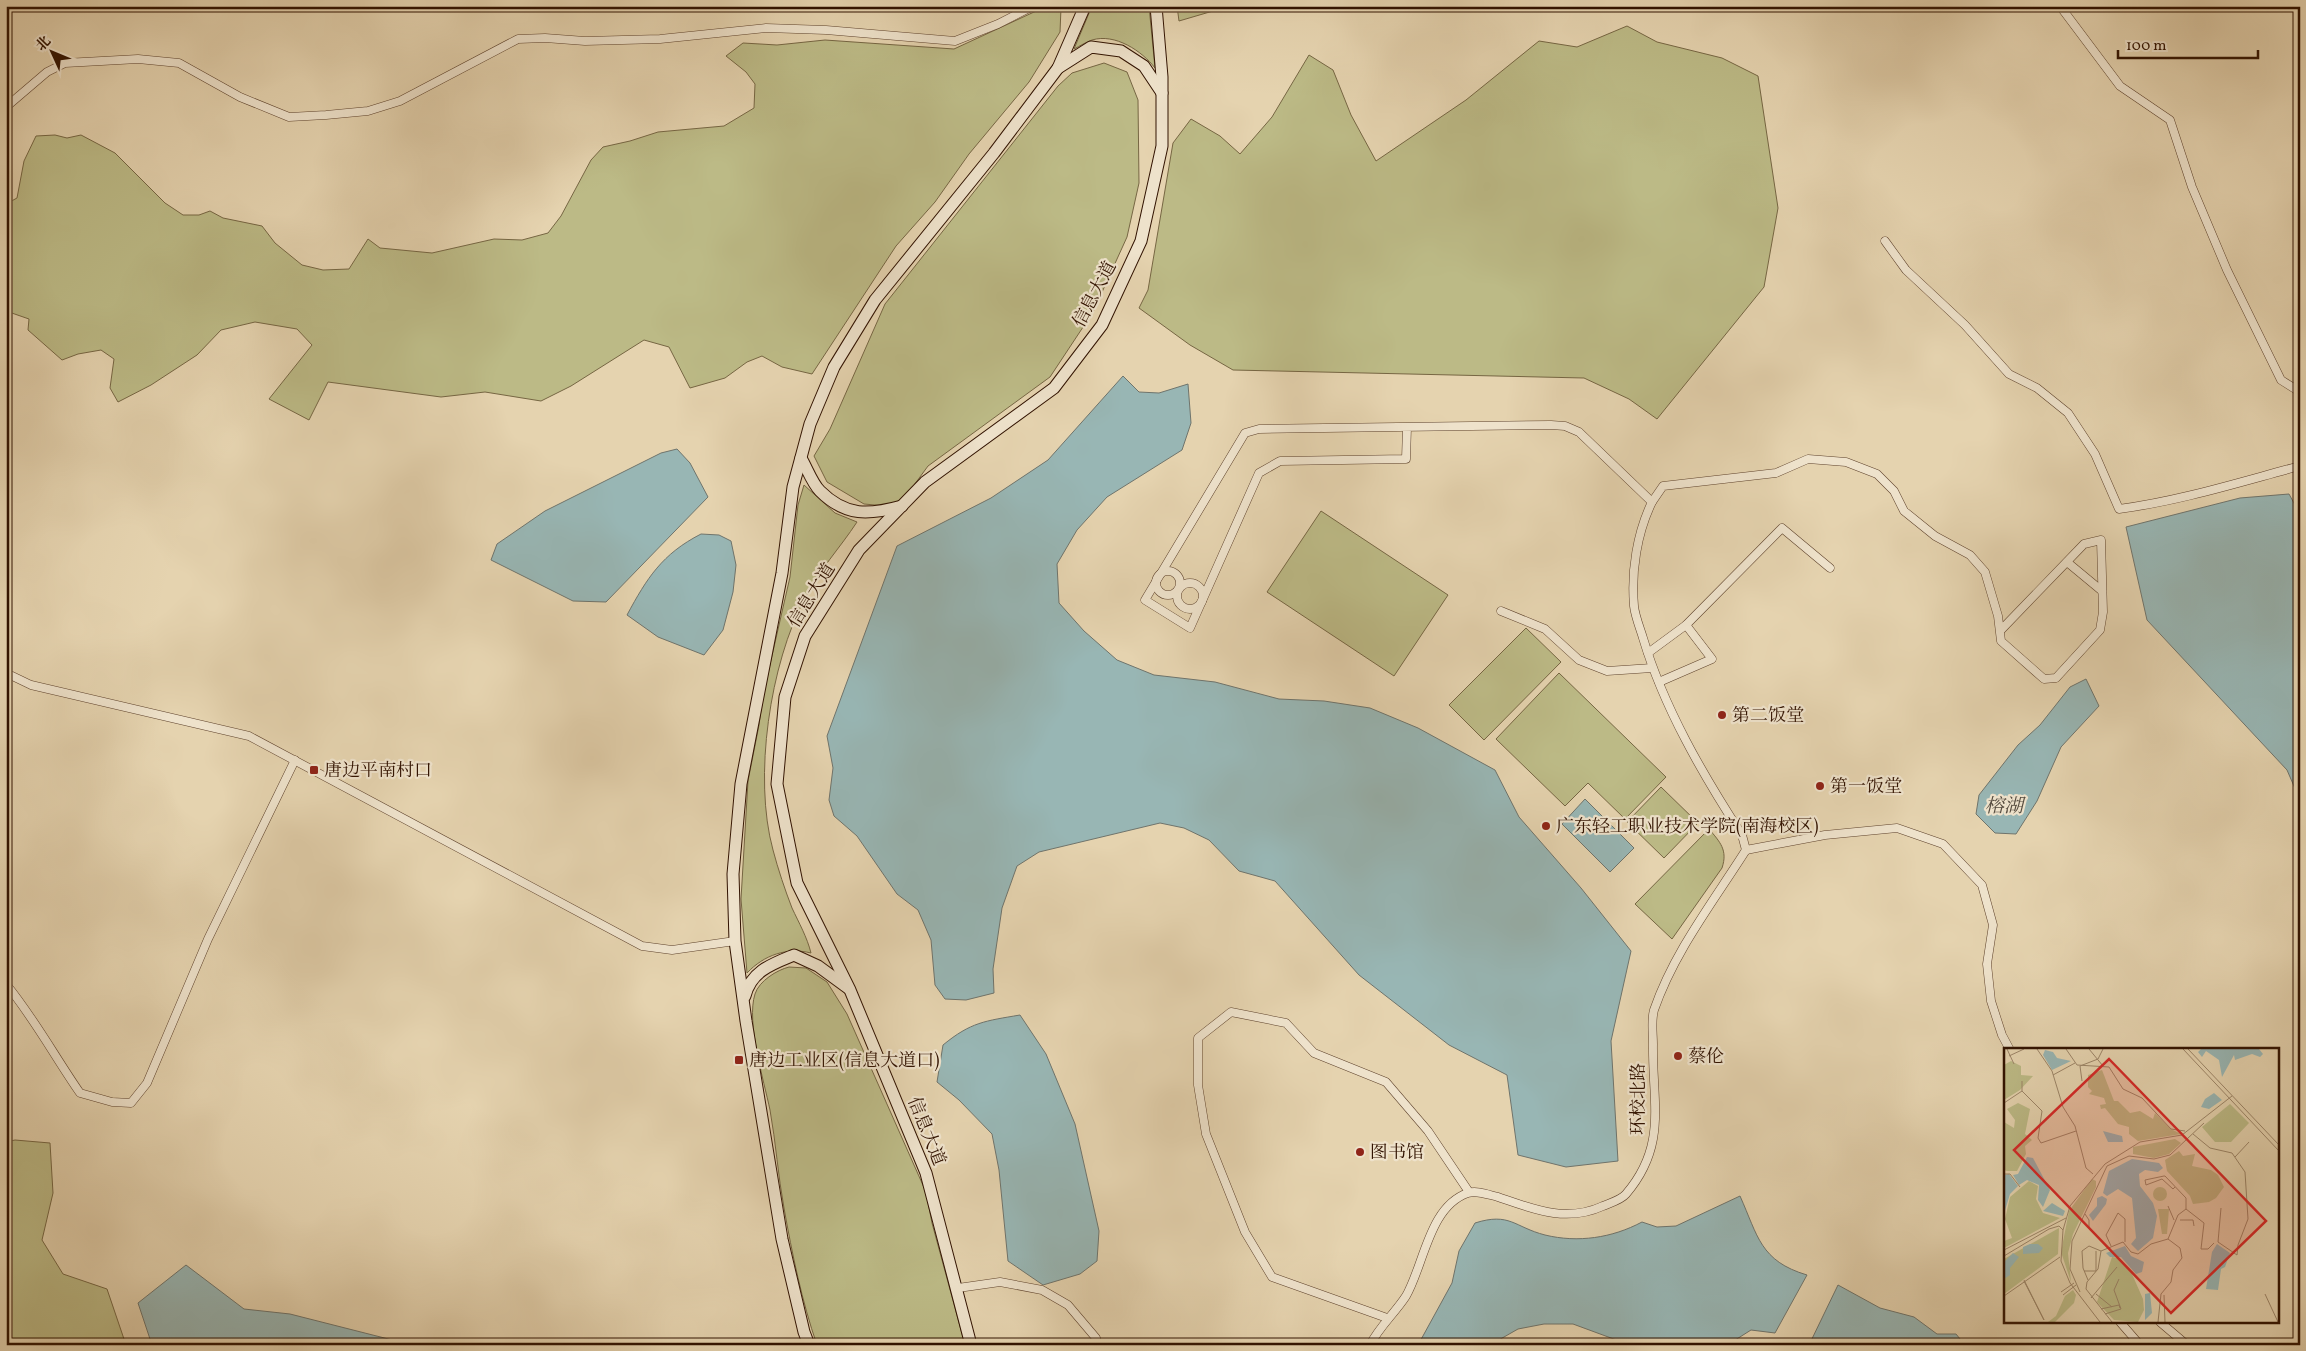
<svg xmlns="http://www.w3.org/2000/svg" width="2306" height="1351" font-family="Vollkorn,'Noto Serif SC',serif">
<rect width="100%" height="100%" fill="#e5d3af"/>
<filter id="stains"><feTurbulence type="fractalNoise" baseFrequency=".004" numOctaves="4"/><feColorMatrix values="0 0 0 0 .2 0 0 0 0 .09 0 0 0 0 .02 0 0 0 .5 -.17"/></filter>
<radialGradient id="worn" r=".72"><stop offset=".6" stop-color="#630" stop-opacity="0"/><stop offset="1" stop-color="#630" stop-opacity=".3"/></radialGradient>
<g fill="#bcba86" stroke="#766643">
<polygon points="1047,6 1061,8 1060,32 1029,82 969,154 935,202 896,246 812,374 782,367 762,356 747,362 725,378 690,388 669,347 644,340 571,386 541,401 485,392 441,397 328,382 309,420 269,399 312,345 297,329 255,322 221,330 197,355 151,385 118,402 110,388 114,359 101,350 78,354 62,360 28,330 29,319 6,311 6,204 17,198 24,161 36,136 55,135 67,138 81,135 115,153 165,203 183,215 199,215 210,211 223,218 262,226 275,243 302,265 323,270 349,269 368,239 380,248 432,253 494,239 522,240 548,233 561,216 591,160 603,147 630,141 658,132 724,126 754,108 755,84 746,72 726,56 743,43 777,45 825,40 954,49"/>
<path d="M 1092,6 L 1149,6 L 1155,68 C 1142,51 1115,33 1092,40 C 1086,42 1080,46 1074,49 Z"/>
<polygon points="1177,6 1213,6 1213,11 1179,21"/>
<polygon points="1627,26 1657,42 1722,58 1758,76 1778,208 1764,287 1657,419 1629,399 1584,378 1233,370 1190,345 1139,308 1148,290 1173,143 1191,119 1220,136 1240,154 1272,117 1309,55 1333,70 1351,115 1376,161 1466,100 1539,41 1577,47"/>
<polygon points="1104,63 1127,72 1138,100 1139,183 1127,237 1093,312 1050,377 928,466 898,507 864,504 827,482 814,456 830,429 885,304 1058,86 1072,73"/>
<path d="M 804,485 L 835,513 L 857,522 C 840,548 819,570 805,598 C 770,664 753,777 773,850 C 778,869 785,890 792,908 C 799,923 807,937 811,953 C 787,947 764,955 747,973 L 741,899 L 748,781 L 759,725 L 763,695 L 790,577 L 798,505 Z"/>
<polygon points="1321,511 1448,595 1394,676 1267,592"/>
<polygon points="1526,628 1561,662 1484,740 1449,705"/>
<polygon points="1559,673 1666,777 1625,819 1588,783 1565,806 1496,739"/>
<polygon points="1661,787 1698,823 1664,858 1627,822"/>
<path d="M 1709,829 C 1720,842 1728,850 1722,868 L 1672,939 L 1635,904 Z"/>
<path d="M 789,967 L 806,968 L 827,982 L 847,1014 L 926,1192 L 932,1223 L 965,1345 L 817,1345 C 802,1302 792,1253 784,1208 C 778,1176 776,1143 770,1110 C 764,1081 746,1022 755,994 C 759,981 777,970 789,967 Z"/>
<polygon points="15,1140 50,1143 53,1193 42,1240 63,1274 107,1289 126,1345 6,1345 6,1142"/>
</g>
<g fill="#98b6b4" stroke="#6f746c">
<polygon points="1123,376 1139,392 1159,393 1188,384 1191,423 1182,450 1107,497 1077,530 1057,564 1059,603 1084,631 1117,660 1154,675 1215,682 1279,699 1324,701 1370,708 1418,728 1495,770 1519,817 1581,888 1631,951 1611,1041 1618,1161 1566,1167 1518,1155 1507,1075 1449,1045 1359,975 1275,881 1239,871 1209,840 1184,828 1160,823 1039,852 1017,866 1002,908 993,969 994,993 966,1000 945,999 935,985 931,940 918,910 897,894 857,836 834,816 829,800 833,768 827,736 897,546 991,498 1048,460"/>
<polygon points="677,449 690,463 708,497 606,602 573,601 491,560 497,544 545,511 661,453"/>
<polygon points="2289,494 2300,514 2300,800 2287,770 2147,620 2126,527 2240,498"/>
<path d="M 701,534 L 719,535 L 731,541 L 736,565 L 733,592 L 723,630 L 704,655 L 658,637 L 627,615 C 647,578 662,554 701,534 Z"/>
<polygon points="2086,679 2099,706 2061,747 2037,801 2016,834 1995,833 1976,814 1979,795 2018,745 2040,725 2070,687"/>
<polygon points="1585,799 1634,848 1610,872 1562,824"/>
<path d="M 1020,1015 L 1046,1054 L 1075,1124 L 1099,1231 L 1097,1261 L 1080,1274 L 1043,1285 L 1008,1261 L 999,1170 L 992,1134 L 959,1100 L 937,1082 L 943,1045 C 971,1022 985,1021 1020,1015 Z"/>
<path d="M 1740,1196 C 1758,1236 1760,1261 1807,1275 L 1775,1333 L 1751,1330 L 1732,1342 L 1699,1345 L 1630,1345 L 1573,1324 L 1544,1324 L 1518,1329 L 1490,1345 L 1418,1345 L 1452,1283 L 1459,1251 L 1475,1223 C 1510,1212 1514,1227 1545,1235 C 1578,1243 1612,1238 1642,1222 L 1657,1227 L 1676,1226 Z"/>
<polygon points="186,1265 244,1309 290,1314 412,1345 152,1345 138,1303"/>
<polygon points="1838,1285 1880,1308 1914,1317 1937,1334 1956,1334 1965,1345 1809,1345"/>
</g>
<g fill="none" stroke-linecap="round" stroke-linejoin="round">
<defs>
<g id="street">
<polyline points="2060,6 2120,86 2170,120 2192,187 2227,270 2281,380 2300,392"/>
<polyline points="6,107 47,72 65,63 138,59 179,63 240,97 289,117 326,115 368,111 400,101 518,39 545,38 585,41 660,39 766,28 826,30 955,41 998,24 1033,6"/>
<path d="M 1885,241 L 1906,270 L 1965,325 L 2009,374 L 2037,388 L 2068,413 L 2095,454 L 2119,509 C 2180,501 2240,482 2300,466"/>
<path d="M 1407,427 L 1406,459 L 1280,461 L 1259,473 L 1190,628 L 1145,600 L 1245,433 L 1259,429 L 1551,425 L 1565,426 L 1579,432 L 1652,502 C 1637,533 1631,571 1634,606 C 1635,616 1640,628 1643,638 C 1664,708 1703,775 1742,835 L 1746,850"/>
<polyline points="1652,502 1663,486 1776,473 1808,459 1846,462 1877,474 1894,491 1904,511 1935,536 1970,555 1985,572 1998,616 2001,641 2044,679 2056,678 2100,630 2103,612 2101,540 2084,544 2000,631"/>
<polyline points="2067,562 2102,591"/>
<circle cx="1168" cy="583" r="12"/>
<circle cx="1190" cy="596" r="13"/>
<polyline points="1501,611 1545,629 1579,660 1607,671 1652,668"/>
<polyline points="1686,625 1782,528 1830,568"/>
<polyline points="1648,653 1686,625 1712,659 1659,682"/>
<polyline points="6,673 31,685 249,736 642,946 672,950 735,941"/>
<polyline points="1746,850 1825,835 1897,828 1943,844 1982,885 1993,925 1987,964 1991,1001 2002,1035 2010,1050"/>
<path d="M 6,984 C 34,1018 55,1057 80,1093 L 112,1102 L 131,1103 L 147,1083 L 208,939 L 295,760"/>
<polyline points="958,1288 1000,1282 1042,1290 1068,1305 1096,1338 1098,1345"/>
<polyline points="1387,1318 1272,1277 1245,1232 1206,1134 1198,1085 1198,1038 1231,1012 1286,1023 1314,1053 1386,1082 1428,1131 1469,1192"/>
<polyline points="2120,1322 2140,1345"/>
<polyline points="2160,1322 2187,1345"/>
<path d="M 1370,1345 C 1379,1327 1395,1313 1406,1296 C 1424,1265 1429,1206 1468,1193 C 1477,1190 1489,1195 1498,1197 C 1533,1209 1566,1223 1603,1206 C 1610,1203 1621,1200 1626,1194 C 1668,1145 1652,1102 1653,1044 C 1653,1034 1651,1020 1654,1010 C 1674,952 1713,902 1746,850"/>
</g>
<g id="secondary">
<polyline points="1058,68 1091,47 1121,51 1144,66 1162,93"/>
<path d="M 801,458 C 807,468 812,483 820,491 C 846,517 869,515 902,506"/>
<path d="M 745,996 C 751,971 772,964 794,955 L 818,966 L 848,988"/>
<polyline points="809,1345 804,1332 782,1239 746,1021 735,941 733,874 741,784 782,573 793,487 810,424 834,367 875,300 994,153 1058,68 1085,6"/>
<polyline points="971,1345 926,1173 850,990 797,883 777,784 785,697 805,636 859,550 925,482 1054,388 1102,325 1141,241 1162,146 1162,77 1156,6"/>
</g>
</defs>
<use href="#street" stroke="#5e422c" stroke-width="9"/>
<use href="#secondary" stroke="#311200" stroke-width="13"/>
<use href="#street" stroke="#eee2cb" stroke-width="8"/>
<use href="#secondary" stroke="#eee2cb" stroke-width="11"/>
</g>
<g fill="#8f2418" stroke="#eee2cb" stroke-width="2">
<circle cx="1722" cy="715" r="5"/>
<rect x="309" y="765" width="10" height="10" rx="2.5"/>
<circle cx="1820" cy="786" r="5"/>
<circle cx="1546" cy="826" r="5"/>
<circle cx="1678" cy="1056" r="5"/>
<rect x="734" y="1055" width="10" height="10" rx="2.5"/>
<circle cx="1360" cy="1152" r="5"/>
</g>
<g text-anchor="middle" stroke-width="4.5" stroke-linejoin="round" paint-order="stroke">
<g font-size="18" fill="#311200" stroke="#eee2cb">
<text transform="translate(1094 294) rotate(-62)" y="6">信息大道</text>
<text transform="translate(811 595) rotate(-58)" y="6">信息大道</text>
<text transform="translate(1638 1099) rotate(-90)" y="6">环校北路</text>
<text transform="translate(927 1131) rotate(68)" y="6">信息大道</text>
</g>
<g font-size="18" fill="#311200" stroke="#eee2cb" text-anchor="start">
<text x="1732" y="721">第二饭堂</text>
<text x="324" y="776">唐边平南村口</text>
<text x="1830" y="792">第一饭堂</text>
<text x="1556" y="832">广东轻工职业技术学院(南海校区)</text>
<text x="1688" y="1062">蔡伦</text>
<text x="749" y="1066">唐边工业区(信息大道口)</text>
<text x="1370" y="1158">图书馆</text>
</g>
<g font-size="19" font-style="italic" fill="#554b3f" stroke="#eee2cb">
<text x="2004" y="812">榕湖</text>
</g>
</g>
<g transform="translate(2004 1048)">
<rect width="275" height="275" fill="#e5d3af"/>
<path d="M 7,13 L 17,18 L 17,27 L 29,28 L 16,42 L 0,52 L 0,17 ZM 98,22 L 110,53 L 114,53 L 126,65 L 136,63 L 149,71 L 151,65 L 167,81 L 177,86 L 134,93 L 125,86 L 125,79 L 114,76 L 101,60 L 97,61 L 96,57 L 102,56 L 100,50 L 85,46 L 88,43 L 84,39 L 84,27 ZM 14,55 L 26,61 L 21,86 L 28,92 L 21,98 L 22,106 L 13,123 L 3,123 L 0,122 L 0,74 L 10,80 L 11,72 L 3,61 ZM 226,56 L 245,75 L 227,94 L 211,94 L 198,79 ZM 171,91 L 177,95 L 165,106 L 150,110 L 129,106 L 129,99 ZM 175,103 L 179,108 L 191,106 L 188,118 L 207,122 L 214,127 L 220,139 L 212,150 L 205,154 L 189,156 L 186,148 L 163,123 L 161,112 ZM 88,131 L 92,133 L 92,139 L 69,186 L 64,205 L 67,234 L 57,204 L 65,163 ZM 25,133 L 34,138 L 32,151 L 39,165 L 56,170 L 0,200 L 0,193 L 8,190 L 1,171 L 6,149 ZM149 146a7 7 0 1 1 14 0a7 7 0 1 1-14 0ZM 154,161 L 165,161 L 163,186 L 158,186 ZM 69,242 L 72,247 L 70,255 L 51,274 L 44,274 L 52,268 L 61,248 Z" fill="#bcba86"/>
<path d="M 55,180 L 54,206 L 0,246 L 0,211 ZM 108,209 L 114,210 L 128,226 L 139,251 L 140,262 L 134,274 L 110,272 L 93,254 Z" fill="#bcba86"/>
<path d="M 197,1 L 255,1 L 259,6 L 256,9 L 248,6 L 231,12 L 230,7 L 218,29 L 215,12 L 202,3 L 198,9 L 194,4 ZM 41,2 L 49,4 L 53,10 L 67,13 L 48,22 L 39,7 ZM 210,45 L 218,52 L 205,61 L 197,59 L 201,51 ZM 99,83 L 118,88 L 119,94 L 104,94 ZM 23,109 L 29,110 L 46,142 L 39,159 L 34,152 L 35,137 L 23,132 L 15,137 L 9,127 L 14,126 ZM 128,111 L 155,115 L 159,120 L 154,124 L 141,122 L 135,126 L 136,138 L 149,155 L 153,168 L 149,190 L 134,203 L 127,196 L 132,190 L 128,150 L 114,141 L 103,148 L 99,145 L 105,123 ZM 5,126 L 14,138 L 6,146 L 0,166 L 0,127 ZM 98,148 L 103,151 L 102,156 L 89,173 L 85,167 L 93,158 L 93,150 ZM 48,155 L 61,163 L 59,168 L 39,163 ZM 26,196 L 34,196 L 39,200 L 35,205 L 19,206 L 19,199 ZM 213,196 L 226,205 L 221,219 L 217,221 L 214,242 L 202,241 L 208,204 ZM 121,198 L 127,208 L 140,214 L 138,224 L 132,226 L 117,209 L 106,209 L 102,205 ZM 9,205 L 15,209 L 6,220 L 6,227 L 0,231 L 0,214 ZM 146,245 L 148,265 L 141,272 L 141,246 Z" fill="#98b6b4"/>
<path fill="none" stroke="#9d8669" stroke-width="1" d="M 3,1 L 10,16M 33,1 L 48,23 L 59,59 L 71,78 L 82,120 L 89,126M 62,1 L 73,17 L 105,19 L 119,41 L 138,50 L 167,81 L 181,83M 85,1 L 99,18M 179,1 L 275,103M 184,1 L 275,97M 5,8 L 20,1M 49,27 L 71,15M 18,33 L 18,43 L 38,63 L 34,90 L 37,95 L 72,83M 78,33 L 76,18 L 94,11 L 99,1M 0,55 L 18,43M 189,86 L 206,100 L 228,105 L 241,124 L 244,171 L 234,197 L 233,207 L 214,194 L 217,160M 231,109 L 245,94M 0,126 L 6,126 L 16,139M 164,158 L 170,172M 182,161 L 200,175 L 197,201 L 204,201 L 210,195M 81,166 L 85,172 L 85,180M 176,172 L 189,172 L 190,178M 164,191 L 174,167 L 182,161 L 182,150 L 181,149 L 161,128 L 160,128 L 141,132 L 142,137 L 158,131 L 169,141 L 171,139M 107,198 L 102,187 L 114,165 L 121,171 L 121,194M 0,202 L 62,170M 0,208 L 45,181 L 55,178 L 59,182M 80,223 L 92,223 L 92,203M 84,232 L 79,220 L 78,203 L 85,198 L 97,203M 20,233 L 40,272 L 20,232M 57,244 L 70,235M 76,244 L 66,221 L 68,193 L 103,118 L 125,108 L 150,111 L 166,107 L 200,75M 92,246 L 108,259M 261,246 L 274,274M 59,247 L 72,237M 160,247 L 161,274M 0,248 L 56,209M 87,250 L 113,219M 97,261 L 115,257 L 116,260M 101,266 L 117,261 L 110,242 L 115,231M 96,274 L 66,235 L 57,213 L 59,182 L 66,158 L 101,116 L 136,94 L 178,87 L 228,48M 108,274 L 82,241 L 83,234 L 94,221 L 97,203 L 119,194 L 127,204 L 134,206 L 147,196 L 164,191M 154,274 L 157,246 L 167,234 L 169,222 L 178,210 L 176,200 L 164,191"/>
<path fill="#d62828" fill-opacity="0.15" stroke="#d62828" stroke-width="2.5" d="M 105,11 L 262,173 L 167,265 L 10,102 Z"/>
<rect width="275" height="275" fill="none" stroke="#311200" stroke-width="2.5"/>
</g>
<rect width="2306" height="1351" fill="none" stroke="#e5d3af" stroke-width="25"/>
<rect x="8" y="8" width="2291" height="1336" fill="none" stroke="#311200" stroke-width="2.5"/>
<rect x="12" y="12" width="2281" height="1326" fill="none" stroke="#311200"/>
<g transform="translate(52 52) rotate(314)" stroke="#eee2cb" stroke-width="4" paint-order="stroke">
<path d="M0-4L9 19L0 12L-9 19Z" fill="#311200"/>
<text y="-8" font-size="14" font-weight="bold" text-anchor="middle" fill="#311200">北</text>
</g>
<path d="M2118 50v8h140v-8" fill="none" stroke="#311200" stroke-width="2.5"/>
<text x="2126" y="50" font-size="15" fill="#311200" stroke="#eee2cb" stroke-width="4" paint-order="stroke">100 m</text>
<rect width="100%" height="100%" filter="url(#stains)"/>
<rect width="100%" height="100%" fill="url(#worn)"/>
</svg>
